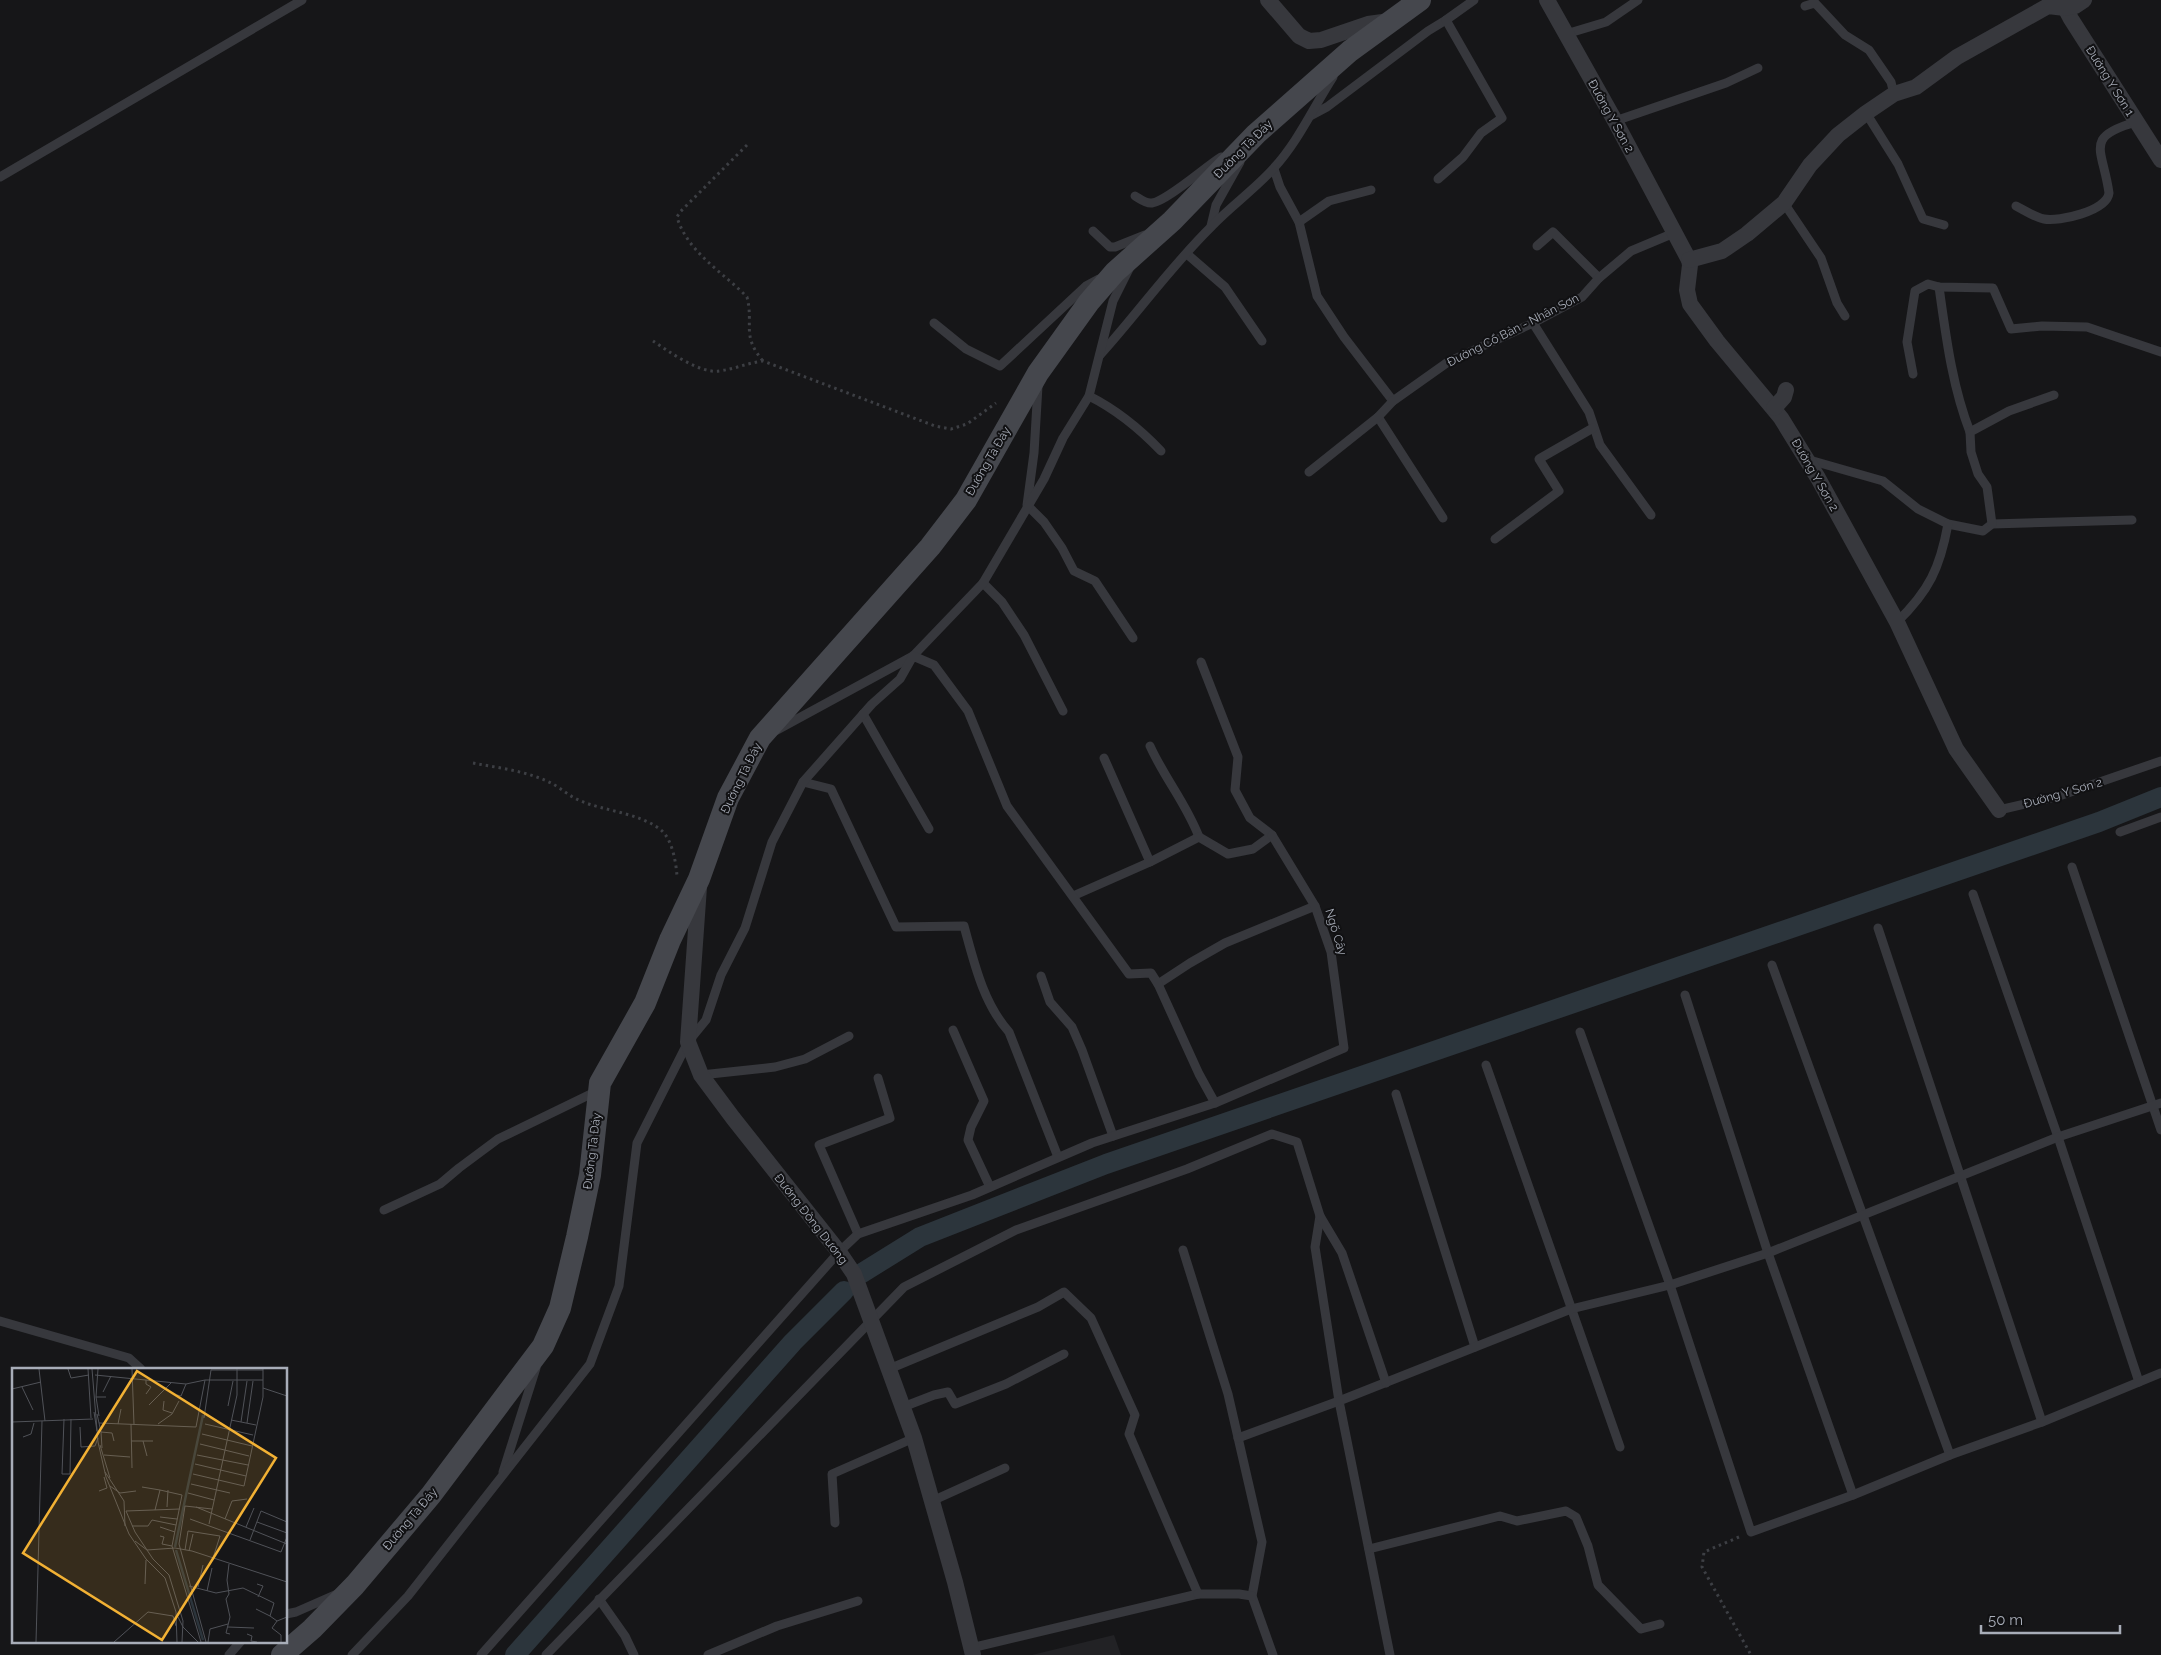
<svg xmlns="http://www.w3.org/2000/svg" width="2161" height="1655" font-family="Raleway,sans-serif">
<rect width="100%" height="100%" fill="#161618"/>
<polygon fill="#222225" points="1114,1635 1121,1655 1032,1655"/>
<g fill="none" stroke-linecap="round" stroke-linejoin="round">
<g stroke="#2c353c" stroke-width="20">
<polyline points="862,1273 920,1237 1106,1164 2099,822 2161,797"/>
<polyline points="515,1655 793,1342 844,1291"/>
</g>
<g stroke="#3d3f44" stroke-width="3" stroke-dasharray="2.5 4" stroke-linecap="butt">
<path d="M 747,145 L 680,212 L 677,217 C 687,252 724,273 747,297 C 754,325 741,335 763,361"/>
<path d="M 653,341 C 668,351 700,374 719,371 C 735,369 747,363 763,361 L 935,426 L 951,429 L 967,424 L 996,403"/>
<path d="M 473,763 C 499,768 527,771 551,783 C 561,788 570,797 581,801 C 604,811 640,813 661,830 C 672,839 676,862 677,876"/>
<polyline points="1739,1537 1704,1552 1702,1567 1751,1655"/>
</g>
<g stroke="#37383d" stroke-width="9">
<polyline points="1805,6 1815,3 1845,35 1869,50 1891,82 1894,94"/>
<polyline points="1566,34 1606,22 1638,0"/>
<polyline points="1866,113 1898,164 1923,219 1944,225"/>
<polyline points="1312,115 1327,107 1428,31 1446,20"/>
<polyline points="1615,121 1726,83 1758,68"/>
<polyline points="1274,169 1280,187 1299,222 1317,296 1344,337 1393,401"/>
<polyline points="0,177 302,0"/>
<polyline points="1438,179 1463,157 1481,133 1502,118 1446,20 1474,0"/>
<path d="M 1135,196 C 1140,199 1146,204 1152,203 C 1167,201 1205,167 1221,157"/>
<polyline points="1784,203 1821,258 1837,303 1845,316"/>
<path d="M 2016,206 C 2024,210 2034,217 2044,219 C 2059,222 2107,211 2109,193 C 2103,149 2083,137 2136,122"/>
<polyline points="1299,222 1329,201 1371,190"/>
<polyline points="1211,226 1216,205 1240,162"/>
<polyline points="1093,231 1110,247 1115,247 1145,235"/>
<polyline points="1537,246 1553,232 1599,278"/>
<polyline points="1187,254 1225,287 1262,341"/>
<path d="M 1939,287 C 1946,336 1952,386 1970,432"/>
<polyline points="934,323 966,349 1000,366 1086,286 1099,279"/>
<polyline points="1533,323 1589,412 1600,445 1651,515"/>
<path d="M 1100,355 C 1138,313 1171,266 1212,226 C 1231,206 1254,190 1273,169 C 1298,142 1313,108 1333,77"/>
<polyline points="1913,374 1907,342 1915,291 1928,284 1939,287 1993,288 2011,329 2042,326 2087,327 2161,352"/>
<polyline points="1038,386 1034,453 1027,505 1044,522 1062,548 1074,571 1095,581 1133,638"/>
<path d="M 1089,396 C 1117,410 1139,428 1161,451"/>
<polyline points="1378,417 1443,518"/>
<polyline points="1806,459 1883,481 1918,509 1948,524 1983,531 1992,524 2132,520"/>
<polyline points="1309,472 1378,417 1393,401 1448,362 1533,323 1582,297 1599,278 1631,251 1674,233"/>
<polyline points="1992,524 1987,487 1978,474 1971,452 1970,432 2009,411 2054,395"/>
<polyline points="1495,539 1559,491 1539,459 1593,428"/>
<polyline points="983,583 1002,602 1024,635 1063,711"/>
<path d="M 1897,622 C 1929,591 1940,568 1948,524"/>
<polyline points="863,714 929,829"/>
<polyline points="777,730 913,656 983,583 1044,479 1063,438 1089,396 1113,301 1130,267"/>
<path d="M 1150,746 C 1165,779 1186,803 1199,837"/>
<polyline points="1104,758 1150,862"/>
<path d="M 803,782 L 831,789 L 896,927 L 964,926 C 974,962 983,1003 1009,1032 L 1058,1157"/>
<polyline points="1999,810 2059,796 2161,761"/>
<polyline points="2120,832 2161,817"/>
<polyline points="2072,867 2161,1130"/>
<polyline points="1973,894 2058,1137 2139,1382"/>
<polyline points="1073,896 1150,862 1199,837 1228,854 1253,849 1272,835 1250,818 1235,790 1238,757 1201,662"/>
<polyline points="1878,928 2042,1422"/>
<polyline points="1772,965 1950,1455"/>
<polyline points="1041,976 1050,1002 1072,1027 1082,1050 1113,1136"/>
<polyline points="1158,984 1190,963 1225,943 1315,906"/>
<polyline points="1685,995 1768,1253 1853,1495"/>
<polyline points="953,1030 984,1101 971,1127 968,1140 990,1187"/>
<polyline points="1580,1032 1670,1285 1751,1532 1853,1495 1950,1455 2042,1422 2161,1373"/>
<polyline points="1486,1065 1620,1447"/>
<polyline points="701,1075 775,1067 805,1059 849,1036"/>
<polyline points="1396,1094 1475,1347"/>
<polyline points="384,1210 440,1184 459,1168 498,1139 597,1091"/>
<polyline points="1320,1216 1315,1247 1339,1401 1390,1655"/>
<polyline points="858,1234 819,1145 890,1118 878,1078"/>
<polyline points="1183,1250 1228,1394 1262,1542 1252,1596 1273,1655"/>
<polyline points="0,1321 129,1358 141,1369"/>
<polyline points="889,1369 1038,1307 1064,1292 1091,1318 1135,1415 1129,1434 1198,1594 971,1648"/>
<polyline points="903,1407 934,1395 948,1392 955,1404 1006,1384 1064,1354"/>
<polyline points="1238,1438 1339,1401 1571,1309 1670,1285 1768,1253 2058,1137 2161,1103"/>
<polyline points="503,1472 536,1368"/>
<polyline points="932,1501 1005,1468"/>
<polyline points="835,1523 832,1474 914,1438"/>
<polyline points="1369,1549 1500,1516 1517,1521 1566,1511 1576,1517 1588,1546 1598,1585 1641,1629 1660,1624"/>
<polyline points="1198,1594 1239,1594 1252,1596"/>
<polyline points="599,1599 625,1636 634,1655"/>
<polyline points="286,1614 296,1612 337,1594"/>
<polyline points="229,1655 241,1641"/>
<polyline points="352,1655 408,1596 590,1364 619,1286 637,1143 688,1042 706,1020 721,975 745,928 772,842 803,782 872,704 900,679 913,656 934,665 968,711 1007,806 1129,974 1151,973 1158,984 1199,1074 1215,1103"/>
<polyline points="481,1655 839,1252 858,1234 972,1195 1092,1143 1215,1103 1344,1048 1331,952 1315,906 1272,835"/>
<polyline points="546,1655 904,1287 1016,1230 1187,1169 1272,1134 1297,1142 1320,1216 1342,1253 1386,1383"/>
<polyline points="708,1655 777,1626 858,1601"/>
</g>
<g stroke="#37383d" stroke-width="16">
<polyline points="1268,0 1299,36 1309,41 1321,40 1368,24 1390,21"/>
<polyline points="1547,0 1615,121 1689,260 1690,265 1687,290 1690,304 1717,341 1781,418 1818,478 1897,622 1956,749 1999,810"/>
<polyline points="2061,0 2071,19 2161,160"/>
<polyline points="1689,260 1722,251 1747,234 1784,203 1810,165 1838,135 1866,113 1894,94 1916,87 1957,57 2048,6 2065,8 2075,6 2084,0"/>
<polyline points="1774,408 1784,397 1786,390"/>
<polyline points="699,887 688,1042 701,1075 733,1118 839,1252 854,1274 914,1438 955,1582 973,1655"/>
</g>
<polyline stroke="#45474d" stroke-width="22" points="282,1655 312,1629 355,1585 431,1495 543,1346 560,1308 577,1237 590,1175 600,1083 645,1003 670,940 699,879 728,798 760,738 930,547 966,500 1038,373 1089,302 1115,272 1172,221 1256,134 1350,51 1420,0"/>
</g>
<g text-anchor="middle" stroke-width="4" stroke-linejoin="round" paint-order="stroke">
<g font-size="12" fill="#a8adb8" stroke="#111113">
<text transform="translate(2110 81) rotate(58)" y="4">Đường Y Sơn 1</text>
<text transform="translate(1611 116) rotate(61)" y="4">Đường Y Sơn 2</text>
<text transform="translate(1243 149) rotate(-45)" y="4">Đường Tà Đáy</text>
<text transform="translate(1513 330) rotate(-27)" y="4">Đường Cổ Bản - Nhân Sơn</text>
<text transform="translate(988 461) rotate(-60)" y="4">Đường Tà Đáy</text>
<text transform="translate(1815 475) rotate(60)" y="4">Đường Y Sơn 2</text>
<text transform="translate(741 778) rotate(-64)" y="4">Đường Tà Đáy</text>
<text transform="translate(2063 793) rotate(-16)" y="4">Đường Y Sơn 2</text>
<text transform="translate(1336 932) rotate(73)" y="4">Ngõ Cây</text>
<text transform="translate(592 1151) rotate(-83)" y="4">Đường Tà Đáy</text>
<text transform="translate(811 1219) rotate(52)" y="4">Đường Đồng Dương</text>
<text transform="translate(410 1519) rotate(-50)" y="4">Đường Tà Đáy</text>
</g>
</g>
<g transform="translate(12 1368)">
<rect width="275" height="275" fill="#161618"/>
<path fill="none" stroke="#2c353c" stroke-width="2.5" d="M 163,179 L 191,47M 164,182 L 191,272"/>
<path fill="none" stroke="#505258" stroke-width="1" d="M 27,1 L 33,53M 56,1 L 59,10 L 77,7M 76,1 L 79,50M 80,1 L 86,74 L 94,109 L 117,166 L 134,191 L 153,210 L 164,244 L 165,274M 86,1 L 84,29 L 94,29M 120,1 L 122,57M 199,2 L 251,2M 83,7 L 174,16 L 193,12 L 251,12M 134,12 L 134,16 L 139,19 L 134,26M 10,19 L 21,42M 251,20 L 275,28M 0,21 L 29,14M 91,24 L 99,8M 165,27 L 169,28 L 174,16M 84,29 L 87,48M 152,33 L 151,42 L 160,45M 137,37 L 159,15M 216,38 L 221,13M 82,44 L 85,63M 85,46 L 89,64 L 100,65 L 102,73M 192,50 L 199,2M 52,51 L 50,106 L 58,106 L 59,51M 219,52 L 244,57M 0,54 L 81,51M 229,54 L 235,13M 87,55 L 184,59 L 193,12M 235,55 L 241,13M 106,56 L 109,41M 119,56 L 120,100M 146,56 L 160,46 L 167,33M 193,56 L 241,67M 68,59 L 69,79 L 83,78 L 86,70M 89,64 L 90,80M 190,66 L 240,78M 11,69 L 19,66 L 22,55M 119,73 L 141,73M 131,73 L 135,88M 188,76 L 237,88M 88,77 L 98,110M 92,87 L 118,89M 185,87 L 236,97M 183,96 L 234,108M 93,104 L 112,133 L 113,158M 181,106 L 232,118 L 251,29 L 251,1M 179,116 L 218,125M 98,118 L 108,125 L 124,123M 130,119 L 148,122 L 143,142M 148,122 L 170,127 L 160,178 L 189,274M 87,123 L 95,120 L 92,109M 176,125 L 202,132M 155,139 L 156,122M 184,139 L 275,176M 168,141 L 114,143 L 123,164 L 141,191 L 157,207 L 171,253 L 170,274M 148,149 L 165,151M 178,151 L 269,184 L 275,169M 213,151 L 220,133 L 235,131M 245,154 L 275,165M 197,156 L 225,27 L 225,1M 120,158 L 136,158 L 140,152 L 164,157M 148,159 L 163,164M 234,159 L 242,140M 148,168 L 152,169 L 150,176 L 160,178M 238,172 L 249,143 L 275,154M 123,173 L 135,182 L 163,180 L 180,183 L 275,214M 173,182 L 176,163 L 208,168 L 201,190M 177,183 L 181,166M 217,196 L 215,212 L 217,226 L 214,231 L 218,249 L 214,265 L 218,266M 133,216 L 134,192M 245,216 L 251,218 L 246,229M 177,218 L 204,225 L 231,220 L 262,235 L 258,248 L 265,253 L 275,249M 186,219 L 191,197M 195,223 L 200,200M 244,241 L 258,248M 166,249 L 171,259 L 186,274M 265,253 L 260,260 L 269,267 L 269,274M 216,259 L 242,260M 235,266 L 240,268 L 239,273 L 245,274M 24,274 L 30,53M 102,274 L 136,244 L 161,248 L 164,258M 194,274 L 167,176 L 173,138 L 200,141M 196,274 L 198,261 L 216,256"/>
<path fill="#f2b134" fill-opacity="0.15" stroke="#f2b134" stroke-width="2.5" d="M 125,3 L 264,90 L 150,272 L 11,185 Z"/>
<rect width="275" height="275" fill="none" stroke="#a8adb8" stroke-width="2.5"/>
</g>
<path d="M1981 1625v8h139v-8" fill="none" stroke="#a8adb8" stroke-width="2.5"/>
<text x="1988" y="1625" font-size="15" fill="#a8adb8" stroke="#111113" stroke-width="4" paint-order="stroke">50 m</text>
</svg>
